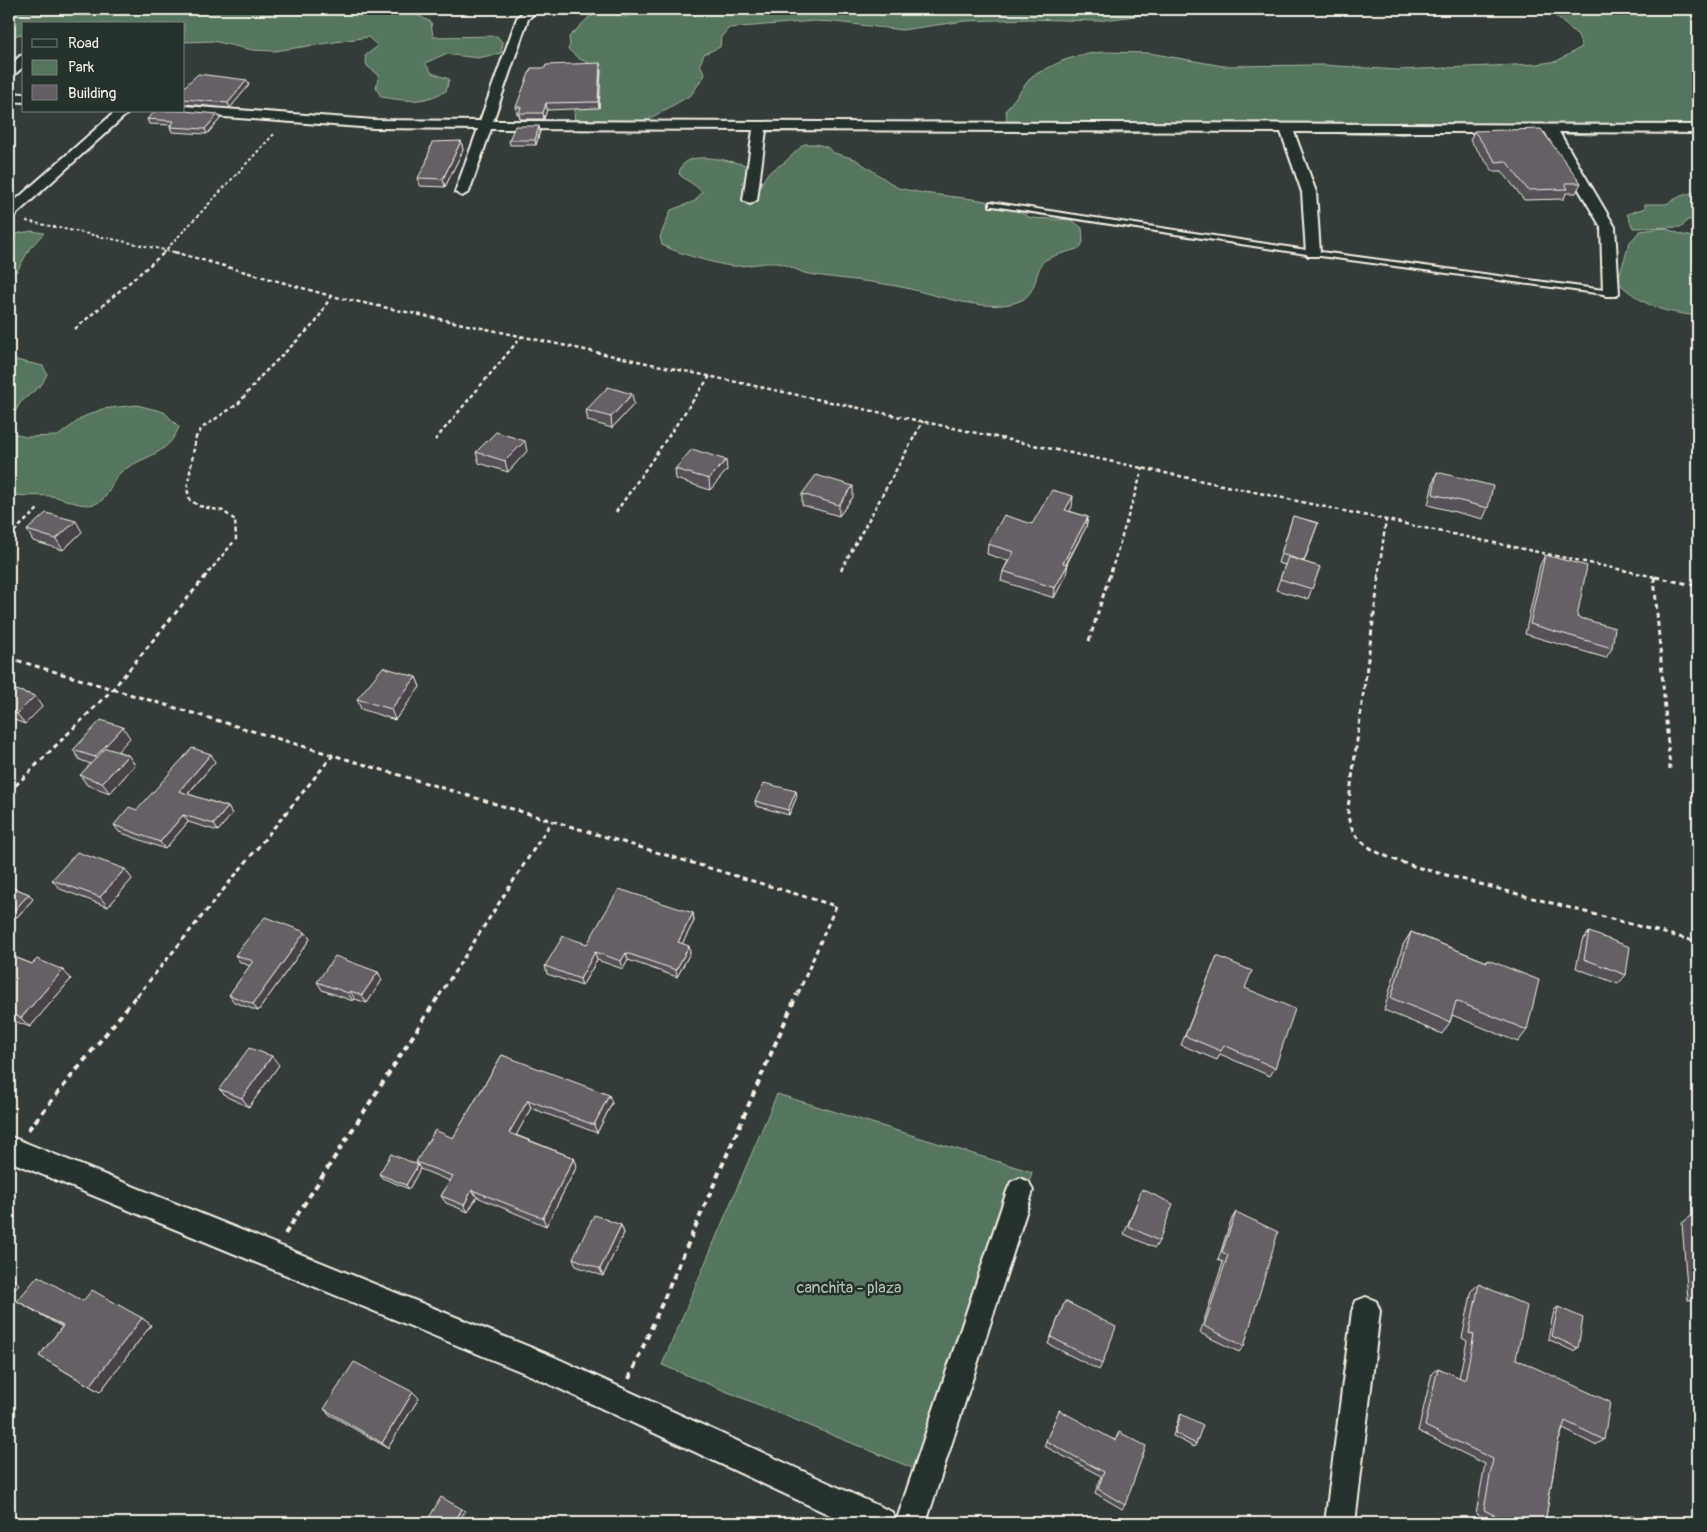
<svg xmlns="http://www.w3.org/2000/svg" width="1707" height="1532" font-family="Pangolin,sans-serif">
<rect width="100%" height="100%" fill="#333c38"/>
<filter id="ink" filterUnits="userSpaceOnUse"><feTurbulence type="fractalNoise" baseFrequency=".02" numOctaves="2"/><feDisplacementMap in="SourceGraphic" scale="10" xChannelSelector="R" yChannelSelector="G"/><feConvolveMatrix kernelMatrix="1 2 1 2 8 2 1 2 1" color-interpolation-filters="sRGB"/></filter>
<g filter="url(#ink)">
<g fill="#55745d" stroke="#a4b2a2">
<path d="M 137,9 L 405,9 L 431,22 L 433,37 L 497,36 L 503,43 L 501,53 L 478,58 L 445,54 L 425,63 L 432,73 L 449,79 L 446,91 C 420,104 409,101 381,97 L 376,87 L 379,75 L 367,66 L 365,56 L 378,46 L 368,37 L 275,51 L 252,50 L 213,41 L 184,42 L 184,24 L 24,24 L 24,35 L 9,35 L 9,21 L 17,13 C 25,12 33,11 40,11 C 69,11 110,22 137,9 Z"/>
<polygon points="663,9 1188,9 1097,21 1029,19 965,21 902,30 835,22 814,21 729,28 721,37 720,47 704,54 700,64 705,75 691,95 642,123 617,129 593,130 575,123 574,111 588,101 601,69 578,58 568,49 570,45 569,37 589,17 609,11 624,17 643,11"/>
<polygon points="1547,9 1698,9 1698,131 1651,125 1591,135 1566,134 1512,127 1395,135 1345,134 1267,129 1118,134 1062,130 1007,122 1006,110 1032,76 1062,61 1080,55 1103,52 1149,53 1223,66 1322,65 1398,70 1538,64 1557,61 1582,47 1578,35"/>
<path d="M 804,144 L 816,144 L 827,147 L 834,153 L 855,159 L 898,188 L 923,193 L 980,200 L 1008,206 L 1031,218 L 1072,220 L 1082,228 L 1083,242 L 1080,248 C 1071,251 1050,256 1044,261 C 1035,269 1038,291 1022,300 C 991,315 937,295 906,288 C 874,281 840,279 808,274 C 796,271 787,263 775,263 C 761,262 747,267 732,266 C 715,264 677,253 662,245 L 660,237 L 671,210 L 695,201 L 702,192 C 695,184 686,181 679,174 C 682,147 728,161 746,165 L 750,171 L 748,178 L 741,183 L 760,186 L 768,173 L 785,162 Z"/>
<polygon points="1698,191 1698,220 1687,220 1682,227 1633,228 1627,214 1645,208 1645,204 1666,204 1681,196"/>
<path d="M 1664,228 L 1683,235 L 1698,238 L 1698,316 C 1659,311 1648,308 1617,282 L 1630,242 L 1640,231 Z"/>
<polygon points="32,231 44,233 30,248 17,271 9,277 9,238 15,234"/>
<polygon points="9,354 16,360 43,366 47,374 42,384 20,403 9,423"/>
<path d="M 137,405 L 164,412 L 179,427 C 167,457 143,455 121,472 C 110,480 111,499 95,504 C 80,508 65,498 51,496 C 36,495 23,497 9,494 L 9,425 L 12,432 L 25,437 L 58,436 L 83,417 L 102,409 Z"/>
<polygon points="777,1094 1032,1172 939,1479 662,1365"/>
</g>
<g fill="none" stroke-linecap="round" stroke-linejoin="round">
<defs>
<polygon id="lane" points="990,202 1313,251 1611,291 1615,293 1611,295 1313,255 993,206 990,206"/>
<g id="street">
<polygon points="526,9 539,9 528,19 493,121 1698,125 1698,133 1559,132 1615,227 1619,293 1616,296 1606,296 1603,293 1601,227 1545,132 1294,132 1316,192 1320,253 1318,256 1308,256 1306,253 1302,192 1281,132 766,130 757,200 750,204 743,200 753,130 491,129 469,192 462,196 455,192 478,129 374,128 184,114 178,111 184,111 184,106 374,120 480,121 517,18"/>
<polygon points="24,55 24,66 13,76 9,77 9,67 20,56"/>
<polygon points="9,93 24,94 24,102 9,101"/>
<polygon points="116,111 130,111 14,216 9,217 9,206"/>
<polygon points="9,1136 552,1356 892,1512 896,1522 1007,1191 1011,1182 1020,1178 1029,1182 1033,1191 926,1523 847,1523 532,1376 9,1161"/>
<polygon points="1366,1297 1376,1301 1380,1311 1355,1523 1325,1523 1352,1311 1356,1301"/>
</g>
</defs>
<use href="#lane" stroke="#f4f1e8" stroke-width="4"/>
<use href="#street" stroke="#f4f1e8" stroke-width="4"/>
<g stroke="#f4f1e8" stroke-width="2" stroke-dasharray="3 2.5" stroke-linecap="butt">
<polyline points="26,221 179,253"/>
<polyline points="163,253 275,133"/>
</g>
<g stroke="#f4f1e8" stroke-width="2.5" stroke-dasharray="4 3" stroke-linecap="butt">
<polyline points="174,252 331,296 1660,578"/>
<polyline points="75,329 165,252"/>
<polyline points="435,440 522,336"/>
<polyline points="616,512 710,376"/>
<polyline points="9,536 38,509"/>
<polyline points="841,570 923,421"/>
<polyline points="204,578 236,539 235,520 223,511 199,506 190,500 187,489 196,437 202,428 239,403 261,376 316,322 331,296"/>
<polyline points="1109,578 1143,468"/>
<polyline points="1378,578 1386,520"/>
</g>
<g stroke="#f4f1e8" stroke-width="3" stroke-dasharray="5 4" stroke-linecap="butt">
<path d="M 1379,577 L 1348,808 C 1346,847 1391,859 1420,868 L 1698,942"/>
<polyline points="1654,577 1670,769"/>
<polyline points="1655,577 1698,586"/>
<polyline points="1089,641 1109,577"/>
<polyline points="9,658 836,906 797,996"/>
<polyline points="9,792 113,689 205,577"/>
<polyline points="137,996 333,755"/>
<polyline points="439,996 552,821"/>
</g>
<g stroke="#f4f1e8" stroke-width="4" stroke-dasharray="6 5" stroke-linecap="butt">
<polyline points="28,1130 138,994"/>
<polyline points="285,1234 440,994"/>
<polyline points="629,1379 797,994"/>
</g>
<use href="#lane" fill="#26332d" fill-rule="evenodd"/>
<use href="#street" fill="#26332d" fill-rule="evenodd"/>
</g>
<g fill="#575158" stroke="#f4f1e8">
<polygon points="601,69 599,108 547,110 544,119 520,119 519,114 517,114 516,107"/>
<polygon points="249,85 230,108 184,104 184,105 184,87"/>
<polygon points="218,114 220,119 207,134 172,132 170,127 171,125 149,124 147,119"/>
<polygon points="540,131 536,145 510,145 509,140"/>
<polygon points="1474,131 1581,183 1576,193 1566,193 1564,199 1524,200 1502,171 1493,171 1470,140"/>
<polygon points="461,141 463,150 445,187 420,186 418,178"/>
<polygon points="634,404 612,428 588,421 586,410"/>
<polygon points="527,451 508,472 479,463 476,452"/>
<polygon points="675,469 727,470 710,490 676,479"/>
<polygon points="1437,472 1488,508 1483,519 1428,505 1433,483"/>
<polygon points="802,494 853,497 839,516 802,505"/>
<polygon points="1072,507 1069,511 1088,517 1086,527 1067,564 1066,575 1054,598 1001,581 1003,571 1008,561 987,554 988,544"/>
<polygon points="1293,516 1318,523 1304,562 1320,567 1308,599 1276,590 1285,565 1278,563"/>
<polygon points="27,530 82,532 63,550 33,541"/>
<polygon points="1545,555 1577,617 1612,648 1606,658 1525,634 1540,565"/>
<polygon points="416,677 420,687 395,720 361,709 357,699"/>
<polygon points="9,688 35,696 42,707 25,724 9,718"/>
<polygon points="130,738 117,751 128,755 135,765 110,793 87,785 80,775 91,764 80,760 73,750"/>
<polygon points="215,762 188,794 228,807 232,814 218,831 188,822 165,849 119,832 114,825 137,810"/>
<polygon points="797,796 789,815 756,806 755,801"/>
<polygon points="132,879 108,907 60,889 52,880"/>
<polygon points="9,886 29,894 33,899 17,917 9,914"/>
<polygon points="693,913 694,921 682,944 690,953 677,977 628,960 623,969 597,960 582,986 547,974 545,966 587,944"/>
<polygon points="305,932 310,939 258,1011 234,1002 229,995 250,966 240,962 235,955"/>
<polygon points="1411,932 1487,962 1488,960 1527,1030 1518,1042 1452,1015 1450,1022 1442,1034 1384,1010 1403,945"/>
<polygon points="1589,932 1626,975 1618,984 1576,968 1582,941"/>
<polygon points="9,955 71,979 30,1027 9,1019"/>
<polygon points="1217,956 1245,988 1275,1068 1270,1076 1220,1054 1217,1060 1181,1045"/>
<polygon points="378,972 382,980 367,1003 355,999 353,1001 322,990 317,982"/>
<polygon points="502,1055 612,1103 597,1133 531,1108 516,1135 574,1158 577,1166 546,1226 477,1197 468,1212 446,1203 441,1196 450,1181 420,1169 409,1189 382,1178 379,1174 418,1165 416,1162 453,1138"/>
<polygon points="279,1065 249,1107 227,1097 219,1089"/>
<polygon points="1139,1197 1159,1241 1155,1248 1124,1234"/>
<polygon points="1698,1211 1698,1303 1688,1300 1682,1223"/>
<polygon points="1236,1212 1244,1346 1239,1352 1200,1333 1223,1262 1218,1260 1231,1220"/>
<polygon points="621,1225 624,1233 603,1276 576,1266 573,1258"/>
<polygon points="1479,1284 1516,1359 1604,1440 1595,1445 1563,1429 1558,1443 1545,1523 1495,1523 1476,1514 1485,1464 1418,1431 1432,1373 1438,1368 1459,1378 1467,1341 1462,1338 1472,1290"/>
<polygon points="17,1301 83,1301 142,1318 151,1325 100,1392 39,1356 62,1327"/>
<polygon points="1065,1301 1102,1364 1099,1370 1048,1344"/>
<polygon points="1558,1307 1578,1348 1573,1351 1548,1339 1554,1310"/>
<polygon points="1698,1388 1698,1416 1694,1414 1697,1389"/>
<polygon points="419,1398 388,1448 330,1415 324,1409"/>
<polygon points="1181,1414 1196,1444 1194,1447 1173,1436 1179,1417"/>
<polygon points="1057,1415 1115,1440 1119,1432 1125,1505 1122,1509 1095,1493 1101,1476 1044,1446"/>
<polygon points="1631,1515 1647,1523 1620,1523 1620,1520"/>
</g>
<g fill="#474247" stroke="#f4f1e8">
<polygon points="600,63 601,69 599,108 598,102"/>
<polygon points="247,80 249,85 230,108 228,103"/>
<polygon points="546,103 547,110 544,119 543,113"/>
<polygon points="218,114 220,119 207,134 205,129"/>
<polygon points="539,126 540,131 536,145 535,140"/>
<polygon points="461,141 463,150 445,187 443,179"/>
<polygon points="632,394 634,404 612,428 611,417"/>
<polygon points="525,441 527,451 508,472 505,461"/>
<polygon points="726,460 727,470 710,490 709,479"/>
<polygon points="853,486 853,497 839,516 839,505"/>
<polygon points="1073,496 1072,507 1064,521 1065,510"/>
<polygon points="1088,517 1086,527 1061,573 1063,563"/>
<polygon points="76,521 82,532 63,550 56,539"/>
<polygon points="1068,564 1066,575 1054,598 1055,588"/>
<polygon points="416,677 420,687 395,720 391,709"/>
<polygon points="35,696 42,707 25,724 17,714"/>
<polygon points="123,727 130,738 102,768 95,757"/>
<polygon points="211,754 215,762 184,798 179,791"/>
<polygon points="128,755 135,765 110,793 102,783"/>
<polygon points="796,791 797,796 789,815 788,810"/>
<polygon points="228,807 232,814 218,831 214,824"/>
<polygon points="183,815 188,822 165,849 160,842"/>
<polygon points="125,869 132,879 108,907 100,897"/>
<polygon points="29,894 33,899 17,917 12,913"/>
<polygon points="693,913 694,921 679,950 678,942"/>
<polygon points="305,932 310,939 258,1011 253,1004"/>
<polygon points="689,946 690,953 677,977 676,970"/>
<polygon points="595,952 597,960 582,986 580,979"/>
<polygon points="626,953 628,960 623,969 621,961"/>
<polygon points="63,970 71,979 30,1027 21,1018"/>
<polygon points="378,972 382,980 367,1003 362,995"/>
<polygon points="350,991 355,999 353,1001 348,993"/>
<polygon points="272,1056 279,1065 249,1107 242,1098"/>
<polygon points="609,1095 612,1103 597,1133 594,1125"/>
<polygon points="528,1100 531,1108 513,1141 509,1133"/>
<polygon points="574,1158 577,1166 546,1226 543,1218"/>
<polygon points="418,1165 420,1169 409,1189 406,1185"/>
<polygon points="472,1190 477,1197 468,1212 464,1205"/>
<polygon points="621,1225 624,1233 603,1276 600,1269"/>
<polygon points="14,1280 19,1284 9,1296 9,1286"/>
<polygon points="142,1318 151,1325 100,1392 90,1386"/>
<polygon points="413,1392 419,1398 388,1448 382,1443"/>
<polygon points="462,1509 465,1511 458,1523 454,1523"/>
</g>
<g fill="#655e66" stroke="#f4f1e8">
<polygon points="600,63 598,102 546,103 543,113 519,113 521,107 516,107 531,68 545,68 546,65"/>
<polygon points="198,74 247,80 228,103 184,99 184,87"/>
<polygon points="156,111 184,111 218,114 205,129 170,127 174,121 147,119"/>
<polygon points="515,126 539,126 535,140 509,140"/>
<polygon points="1541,129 1581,183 1565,183 1568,189 1528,190 1506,161 1496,162 1474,131"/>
<polygon points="461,141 443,179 418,178 426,163 432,142"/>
<polygon points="608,387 632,394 611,417 586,410"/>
<polygon points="496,432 525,441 505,461 476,452"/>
<polygon points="692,449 726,460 709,479 675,469"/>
<polygon points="1437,472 1493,486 1488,508 1433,494"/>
<polygon points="816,475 853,486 839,505 802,494"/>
<polygon points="1052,490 1073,496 1065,510 1088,517 1063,563 1068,564 1055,588 1003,571 1014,552 988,544 1004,515 1032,524"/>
<polygon points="46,513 76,521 56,539 27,530"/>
<polygon points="1293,516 1318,523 1304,561 1281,554"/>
<polygon points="1545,555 1587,566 1577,617 1615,628 1612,648 1530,624"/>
<polygon points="1288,557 1320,567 1312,589 1280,579"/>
<polygon points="383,667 416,677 391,709 357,699"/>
<polygon points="9,688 35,696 17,714 9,711"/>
<polygon points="101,720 123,727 95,757 73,750"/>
<polygon points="106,748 128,755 102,783 80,775"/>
<polygon points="192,748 211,754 179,791 228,807 214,824 183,815 160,842 114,825 129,807 137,810"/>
<polygon points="764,783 796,791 788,810 755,801"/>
<polygon points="77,852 125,869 100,897 52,880"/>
<polygon points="9,886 29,894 12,913 9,911"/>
<polygon points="619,889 693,913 678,942 689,946 676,970 626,953 621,961 595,952 580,979 545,966 563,936 587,944"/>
<polygon points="265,917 305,932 253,1004 229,995 253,961 235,955"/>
<polygon points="1411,932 1487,962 1488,960 1539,980 1527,1030 1456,1001 1450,1022 1391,998"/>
<polygon points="1589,932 1630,947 1626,975 1584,959"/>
<polygon points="9,955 32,964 37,959 63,970 21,1018 9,1013"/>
<polygon points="335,956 378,972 362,995 350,991 348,993 317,982"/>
<polygon points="1217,956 1252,971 1245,988 1295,1009 1275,1068 1224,1045 1221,1051 1185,1036"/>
<polygon points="249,1048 272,1056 242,1098 219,1089"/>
<polygon points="502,1055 609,1095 594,1125 528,1100 509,1133 574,1158 543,1218 472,1190 464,1205 441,1196 453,1176 416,1162 435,1130 453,1138"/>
<polygon points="391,1154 418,1165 406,1185 379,1174"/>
<polygon points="1142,1189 1173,1204 1159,1241 1128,1226"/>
<polygon points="1236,1212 1278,1232 1244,1346 1204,1326 1228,1255 1222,1252"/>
<polygon points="594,1215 621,1225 600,1269 573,1258"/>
<polygon points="38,1276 83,1301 92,1290 142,1318 90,1386 39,1356 63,1326 17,1301"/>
<polygon points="9,1277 14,1280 9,1286"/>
<polygon points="1479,1284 1527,1306 1516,1359 1610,1402 1604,1440 1565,1421 1558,1443 1545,1523 1510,1523 1484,1510 1493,1459 1425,1426 1438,1368 1465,1380 1474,1335 1469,1333"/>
<polygon points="1065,1301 1116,1327 1102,1364 1051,1337"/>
<polygon points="1558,1307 1583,1318 1578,1348 1552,1336"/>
<polygon points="354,1362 413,1392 382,1443 324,1409"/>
<polygon points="1059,1410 1116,1441 1119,1432 1146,1446 1125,1505 1098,1489 1104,1472 1046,1441"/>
<polygon points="1181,1414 1203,1425 1196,1444 1175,1433"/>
<polygon points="441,1497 462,1509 454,1523 426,1523"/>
<polygon points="1631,1515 1647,1523 1630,1523"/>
<polygon points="683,1516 695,1523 680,1523"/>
</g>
</g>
<g text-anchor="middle" stroke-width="5" stroke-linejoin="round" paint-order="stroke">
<g font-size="16" fill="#b4bfb0" stroke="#26332d">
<text x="849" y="1293">canchita - plaza</text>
</g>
</g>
<rect width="1707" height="1532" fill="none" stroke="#26332d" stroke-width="30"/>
<rect x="15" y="15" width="1677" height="1502" fill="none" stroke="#f4f1e8" stroke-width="2" filter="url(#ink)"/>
<rect x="22" y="22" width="162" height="90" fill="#26332d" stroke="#787f78"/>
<rect x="32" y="39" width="25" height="8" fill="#26332d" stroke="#787f78"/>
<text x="68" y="48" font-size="15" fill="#f4f1e8">Road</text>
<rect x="32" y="60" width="25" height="15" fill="#55745d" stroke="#787f78"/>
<text x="68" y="72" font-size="15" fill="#f4f1e8">Park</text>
<rect x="32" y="85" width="25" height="15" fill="#655e66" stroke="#787f78"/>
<text x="68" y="98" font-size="15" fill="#f4f1e8">Building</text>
</svg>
